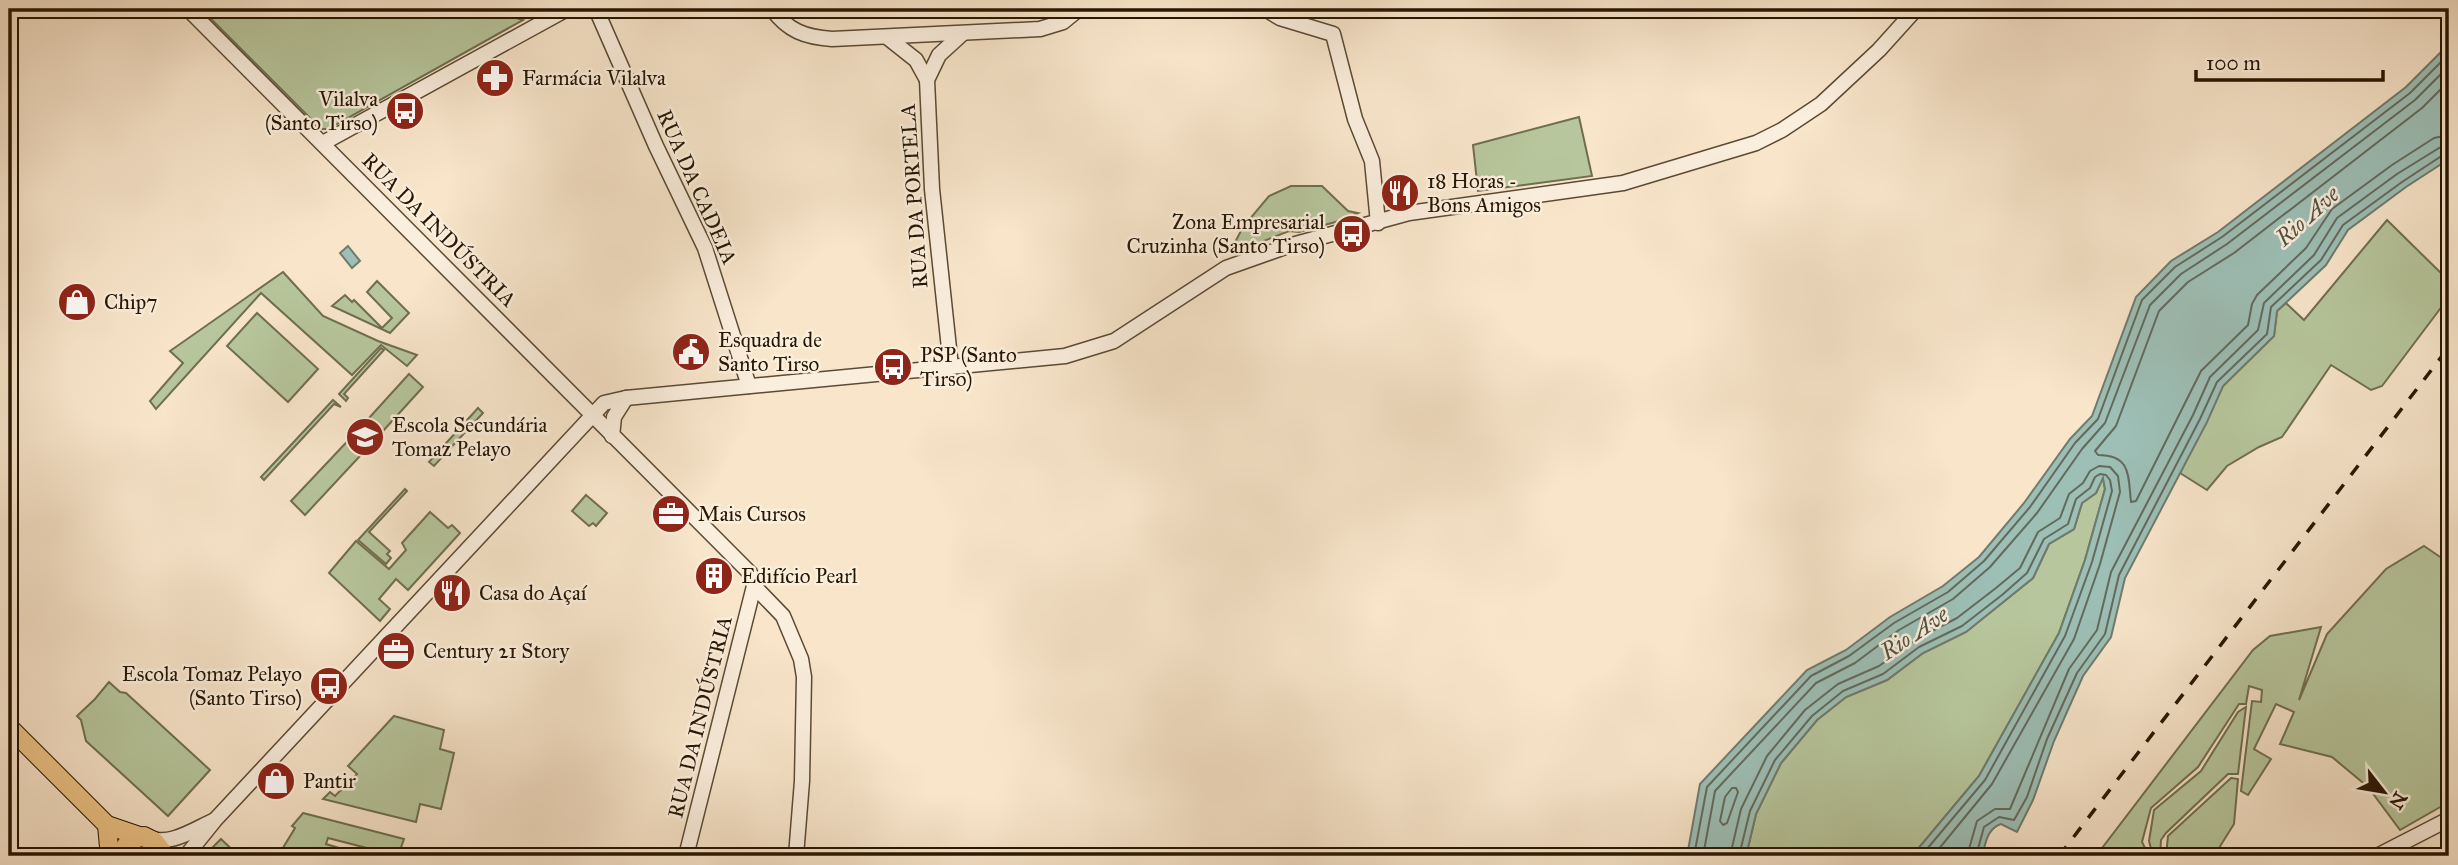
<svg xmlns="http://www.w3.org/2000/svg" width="2458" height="865" font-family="'IM FELL Great Primer',serif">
<rect width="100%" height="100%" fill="#f8e5ca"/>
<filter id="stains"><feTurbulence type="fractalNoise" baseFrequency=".00286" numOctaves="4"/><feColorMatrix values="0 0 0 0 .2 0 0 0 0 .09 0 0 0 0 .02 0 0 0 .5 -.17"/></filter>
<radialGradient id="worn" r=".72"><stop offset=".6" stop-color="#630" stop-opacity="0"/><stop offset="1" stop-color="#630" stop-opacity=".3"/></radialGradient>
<g fill="#b7c69c" stroke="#6f6e4f" stroke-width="2">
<polygon points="201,9 504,9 502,14 523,20 328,129 321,129"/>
<polygon points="1579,117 1592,176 1478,191 1473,145"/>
<polygon points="1291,186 1322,186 1348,211 1358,213 1339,221 1299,232 1289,231 1241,250 1232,248 1243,227 1269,196"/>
<polygon points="2387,220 2449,281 2449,297 2382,386 2371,390 2331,365 2282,437 2259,447 2227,466 2207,490 2180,473 2223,386 2274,336 2277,311 2286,303 2304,320"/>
<polygon points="283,272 323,316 378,341 417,355 407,366 381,345 352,375 261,293 156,409 150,401 183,363 170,351"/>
<polygon points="377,281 409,313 390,333 332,306 345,295 352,302 354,300 382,328 392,318 367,292"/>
<polygon points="257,313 318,369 288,402 227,346"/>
<polygon points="381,348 384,350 344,394 348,398 346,401 339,394"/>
<polygon points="409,374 423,387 383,431 369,418"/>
<polygon points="333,400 341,407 334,404 264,480 261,477"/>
<polygon points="478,408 483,413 434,466 429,462"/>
<polygon points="359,429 373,442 305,515 291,501"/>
<polygon points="2103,477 2105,489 2085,560 2059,633 1979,776 1912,856 1746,856 1756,814 1781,763 1817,720 1846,697 1887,680 1923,653 1966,632 2033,578 2049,544 2074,529 2082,503 2096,493"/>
<polygon points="405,489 407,491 369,532 390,551 387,554 391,558 386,564 358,540"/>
<polygon points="586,495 607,513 596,526 593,523 589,526 572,511"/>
<polygon points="430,512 448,528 452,525 460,533 408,590 396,579 379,599 390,609 380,621 329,573 356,541 389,569 406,550 402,543"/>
<polygon points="2424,546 2449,563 2449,802 2400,830 2368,787 2332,757 2280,744 2294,712 2276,704 2254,749 2271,759 2248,795 2241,791 2252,701 2261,702 2262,690 2249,686 2246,704 2239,704 2198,767 2151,808 2142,842 2149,856 2096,856 2253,650 2270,636 2321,627 2299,700 2327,634 2386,569"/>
<polygon points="109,682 120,692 126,693 210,770 168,816 86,741 81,720 77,716 95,699"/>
<polygon points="2246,707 2238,774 2228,774 2166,833 2161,840 2160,856 2153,856 2149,841 2154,810 2201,771 2238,712"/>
<polygon points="394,716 444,730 440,749 454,753 441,809 420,804 416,822 323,799 330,792 335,796 357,774 348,766"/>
<polygon points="2231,778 2238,779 2234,824 2214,856 2166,856 2168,836"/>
<polygon points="303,813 404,839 398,856 328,838 326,844 349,851 348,856 333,856 324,853 323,856 278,856 295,828 292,826"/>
<polygon points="221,839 239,856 204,856"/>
</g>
<g fill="#9dbfb6" stroke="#6e7b6e" stroke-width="2">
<path d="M 2449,44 L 2449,159 L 2406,187 L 2348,230 L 2326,265 L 2277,311 L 2274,336 L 2223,386 L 2207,422 L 2125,578 L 2111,637 L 2083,676 L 2054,741 L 2033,800 L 2017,832 L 2001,824 C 1987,829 1986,842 1982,856 L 1912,856 L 1979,776 L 2059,633 L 2085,560 L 2105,489 L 2103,478 L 2096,493 L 2082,503 L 2074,529 L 2049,544 L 2033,578 L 1966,632 L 1923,653 L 1887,680 L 1846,697 L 1817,720 L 1781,763 L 1756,814 L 1746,856 L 1687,856 L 1700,784 L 1807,670 L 1846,650 L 1890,617 L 1943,586 L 1979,557 L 2024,503 L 2070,439 L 2092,416 L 2136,297 L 2171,261 L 2218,232 L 2406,87 Z"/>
<polygon points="348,246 360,261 352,268 340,253"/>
</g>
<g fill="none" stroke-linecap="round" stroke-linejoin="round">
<g stroke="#626a5c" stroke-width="2">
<path d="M 2449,81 L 2422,108 L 2234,253 L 2188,282 L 2159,311 L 2116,426 L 2095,451 L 2098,455 C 2132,455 2128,477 2131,502 L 2136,501 L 2201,371 L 2248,325 L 2252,304 L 2257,295 L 2306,248 L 2332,209 L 2392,165 L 2434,138 L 2449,135"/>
<polygon points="1732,788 1736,788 1738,792 1727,823 1723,825 1720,821 1725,797"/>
<polyline points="1694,856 1707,787 1811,676 1849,656 1894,623 1948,592 1984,561 2030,507 2075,443 2098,419 2142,300 2175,267 2222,237 2410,93 2449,54"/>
<polyline points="1703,856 1715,791 1816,683 1855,663 1899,630 1953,599 1990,567 2037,513 2082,449 2105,423 2150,305 2181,274 2227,244 2415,100 2449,66"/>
<polyline points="1730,856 1741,809 1767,756 1805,710 1838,684 1879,666 1915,640 1957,618 1996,588 2020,568 2038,532 2060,518 2069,494 2083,483 2090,471 2099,466 2110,467 2118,476 2120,492 2100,564 2074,639 1992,784 1933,856"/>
<polyline points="1739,856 1750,811 1775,760 1812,716 1843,691 1883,674 1919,647 1962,626 2002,595 2027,573 2044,539 2068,524 2076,499 2090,488 2095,477 2100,474 2106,475 2110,480 2112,491 2092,562 2065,636 1985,780 1921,856"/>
<polyline points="1967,856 1977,821 1995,809 2010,809 2069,669 2097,630 2111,572 2193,415 2210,377 2258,330 2264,303 2314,255 2337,218 2397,174 2439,148 2449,145"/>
<polyline points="1976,856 1984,827 1999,817 2014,820 2027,797 2047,739 2077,673 2105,634 2119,575 2200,419 2217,382 2267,334 2271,307 2321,260 2343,225 2402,182 2443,155 2449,154"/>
</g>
<defs>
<g id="minor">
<polyline points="188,9 750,573 754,586 686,856"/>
<polyline points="596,9 656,146 705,248 749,386"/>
<path d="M 772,9 C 788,31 805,37 832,39 L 1040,29 L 1063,22 L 1079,9"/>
<polyline points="1265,9 1280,18 1333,34 1355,119 1372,161 1378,223"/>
<polyline points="887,37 916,60 927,80"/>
<polyline points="323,143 567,9"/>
<polyline points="951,367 932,189 927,80 939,55 962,34"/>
<polyline points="612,436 614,417 626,398"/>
<polyline points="754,586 783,616 801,659 804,677 802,781 796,856"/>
<path d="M 148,837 C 167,848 195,829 213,821"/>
<polyline points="186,856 215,820 604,403 626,398 1065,356 1114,341 1226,268 1288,246 1409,213 1623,183 1756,143 1782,130 1821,104 1879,50 1916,9"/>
<polyline points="2377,856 2449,819"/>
</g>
<g id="major">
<polyline points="9,727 107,825 154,841"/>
<polyline points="107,825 109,847 114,856"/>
<polyline points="119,856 129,841 144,836 154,841 166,856"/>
</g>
</defs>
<use href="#minor" stroke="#5b4a34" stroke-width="17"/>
<use href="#major" stroke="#271602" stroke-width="20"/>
<use href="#minor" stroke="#faeedd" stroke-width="14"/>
<use href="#major" stroke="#ecc285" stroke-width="18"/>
<polyline stroke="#271602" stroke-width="3.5" stroke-dasharray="12 12" stroke-linecap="butt" points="2059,856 2449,347"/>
</g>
<defs>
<symbol id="pharmacy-disc" viewBox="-11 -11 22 22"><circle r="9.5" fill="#8f2418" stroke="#faeedd"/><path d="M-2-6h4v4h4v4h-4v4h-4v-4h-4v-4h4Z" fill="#fff"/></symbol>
<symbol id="bus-disc" viewBox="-11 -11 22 22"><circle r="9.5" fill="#8f2418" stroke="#faeedd"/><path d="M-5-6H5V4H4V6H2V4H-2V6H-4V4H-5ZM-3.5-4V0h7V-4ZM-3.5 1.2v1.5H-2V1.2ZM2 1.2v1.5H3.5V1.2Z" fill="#fff"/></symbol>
<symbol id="restaurant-disc" viewBox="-11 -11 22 22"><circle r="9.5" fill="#8f2418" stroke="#faeedd"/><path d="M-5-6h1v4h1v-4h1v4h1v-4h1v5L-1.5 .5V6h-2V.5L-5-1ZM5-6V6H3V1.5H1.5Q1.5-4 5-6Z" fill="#fff"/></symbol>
<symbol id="shop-disc" viewBox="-11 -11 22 22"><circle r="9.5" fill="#8f2418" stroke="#faeedd"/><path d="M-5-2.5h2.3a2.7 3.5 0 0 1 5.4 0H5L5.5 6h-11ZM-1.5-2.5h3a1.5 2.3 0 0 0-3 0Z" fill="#fff"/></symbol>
<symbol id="civic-disc" viewBox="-11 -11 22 22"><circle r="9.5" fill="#8f2418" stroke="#faeedd"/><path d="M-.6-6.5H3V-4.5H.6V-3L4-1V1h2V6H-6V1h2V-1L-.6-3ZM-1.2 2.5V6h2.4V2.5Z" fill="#fff"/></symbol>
<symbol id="school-disc" viewBox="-11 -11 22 22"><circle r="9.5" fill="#8f2418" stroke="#faeedd"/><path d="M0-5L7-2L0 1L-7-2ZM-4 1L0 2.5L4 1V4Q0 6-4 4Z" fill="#fff"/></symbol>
<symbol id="office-disc" viewBox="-11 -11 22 22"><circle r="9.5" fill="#8f2418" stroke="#faeedd"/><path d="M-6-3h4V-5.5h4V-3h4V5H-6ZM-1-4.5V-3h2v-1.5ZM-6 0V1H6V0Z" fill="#fff"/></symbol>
<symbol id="building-disc" viewBox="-11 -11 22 22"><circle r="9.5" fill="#8f2418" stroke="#faeedd"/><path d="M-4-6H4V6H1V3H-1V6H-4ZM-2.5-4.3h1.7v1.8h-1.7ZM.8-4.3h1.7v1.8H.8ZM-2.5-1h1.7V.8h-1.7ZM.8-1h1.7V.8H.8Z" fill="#fff"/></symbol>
</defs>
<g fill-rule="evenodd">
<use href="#pharmacy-disc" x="473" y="56" width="44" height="44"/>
<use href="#bus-disc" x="383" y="89" width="44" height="44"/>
<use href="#restaurant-disc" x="1378" y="171" width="44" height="44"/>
<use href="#bus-disc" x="1330" y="212" width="44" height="44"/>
<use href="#shop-disc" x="55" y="280" width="44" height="44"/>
<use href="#civic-disc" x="669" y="330" width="44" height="44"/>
<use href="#bus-disc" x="871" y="345" width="44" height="44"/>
<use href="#school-disc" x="343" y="415" width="44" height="44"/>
<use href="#office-disc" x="649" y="492" width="44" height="44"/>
<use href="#building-disc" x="692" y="554" width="44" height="44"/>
<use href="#restaurant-disc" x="430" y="571" width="44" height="44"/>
<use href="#office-disc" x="374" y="629" width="44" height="44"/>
<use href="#bus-disc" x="307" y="664" width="44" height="44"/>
<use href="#shop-disc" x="254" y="759" width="44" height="44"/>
</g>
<g text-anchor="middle" stroke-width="5" stroke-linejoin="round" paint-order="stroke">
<g font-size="21" fill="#271602" stroke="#faeedd" text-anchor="start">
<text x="522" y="85">Farmácia Vilalva</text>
<text x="378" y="106" text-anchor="end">Vilalva<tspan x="378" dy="24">(Santo Tirso)</tspan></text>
<text x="1427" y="188">18 Horas -<tspan x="1427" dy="24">Bons Amigos</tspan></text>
<text x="1325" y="229" text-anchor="end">Zona Empresarial<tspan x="1325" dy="24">Cruzinha (Santo Tirso)</tspan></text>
<text x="104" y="309">Chip7</text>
<text x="718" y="347">Esquadra de<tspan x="718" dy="24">Santo Tirso</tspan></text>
<text x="920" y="362">PSP (Santo<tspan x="920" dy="24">Tirso)</tspan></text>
<text x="392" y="432">Escola Secundária<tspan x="392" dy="24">Tomaz Pelayo</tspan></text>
<text x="698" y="521">Mais Cursos</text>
<text x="741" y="583">Edifício Pearl</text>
<text x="479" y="600">Casa do Açaí</text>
<text x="423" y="658">Century 21 Story</text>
<text x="302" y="681" text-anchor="end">Escola Tomaz Pelayo<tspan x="302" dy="24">(Santo Tirso)</tspan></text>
<text x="303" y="788">Pantir</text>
</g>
<g font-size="21" fill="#271602" stroke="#faeedd">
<text transform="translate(697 187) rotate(66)" y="7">RUA DA CADEIA</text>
<text transform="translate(914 196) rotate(-94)" y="7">RUA DA PORTELA</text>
<text transform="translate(439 230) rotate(45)" y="7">RUA DA INDÚSTRIA</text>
<text transform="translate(700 717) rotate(-76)" y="7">RUA DA INDÚSTRIA</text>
</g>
<g font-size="23" font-style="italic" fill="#505141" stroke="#faeedd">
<text transform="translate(2307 216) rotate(-42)" y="8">Rio Ave</text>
<text transform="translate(1914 633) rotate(-34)" y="8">Rio Ave</text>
</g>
</g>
<rect width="2458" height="865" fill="none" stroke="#f8e5ca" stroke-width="35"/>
<rect x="10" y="10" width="2437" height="844" fill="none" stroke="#271602" stroke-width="3.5"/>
<rect x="18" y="18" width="2423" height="830" fill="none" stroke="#271602" stroke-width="2"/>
<g transform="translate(2384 792) rotate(121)" stroke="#faeedd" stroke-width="5" paint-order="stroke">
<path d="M0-5L12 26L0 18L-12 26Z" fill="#271602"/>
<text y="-10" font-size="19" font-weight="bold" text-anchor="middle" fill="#271602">N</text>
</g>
<path d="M2196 70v10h187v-10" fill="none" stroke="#271602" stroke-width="3.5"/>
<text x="2206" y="70" font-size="21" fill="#271602" stroke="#faeedd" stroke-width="5" paint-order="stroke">100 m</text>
<rect width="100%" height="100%" filter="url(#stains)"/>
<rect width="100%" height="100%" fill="url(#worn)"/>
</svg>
